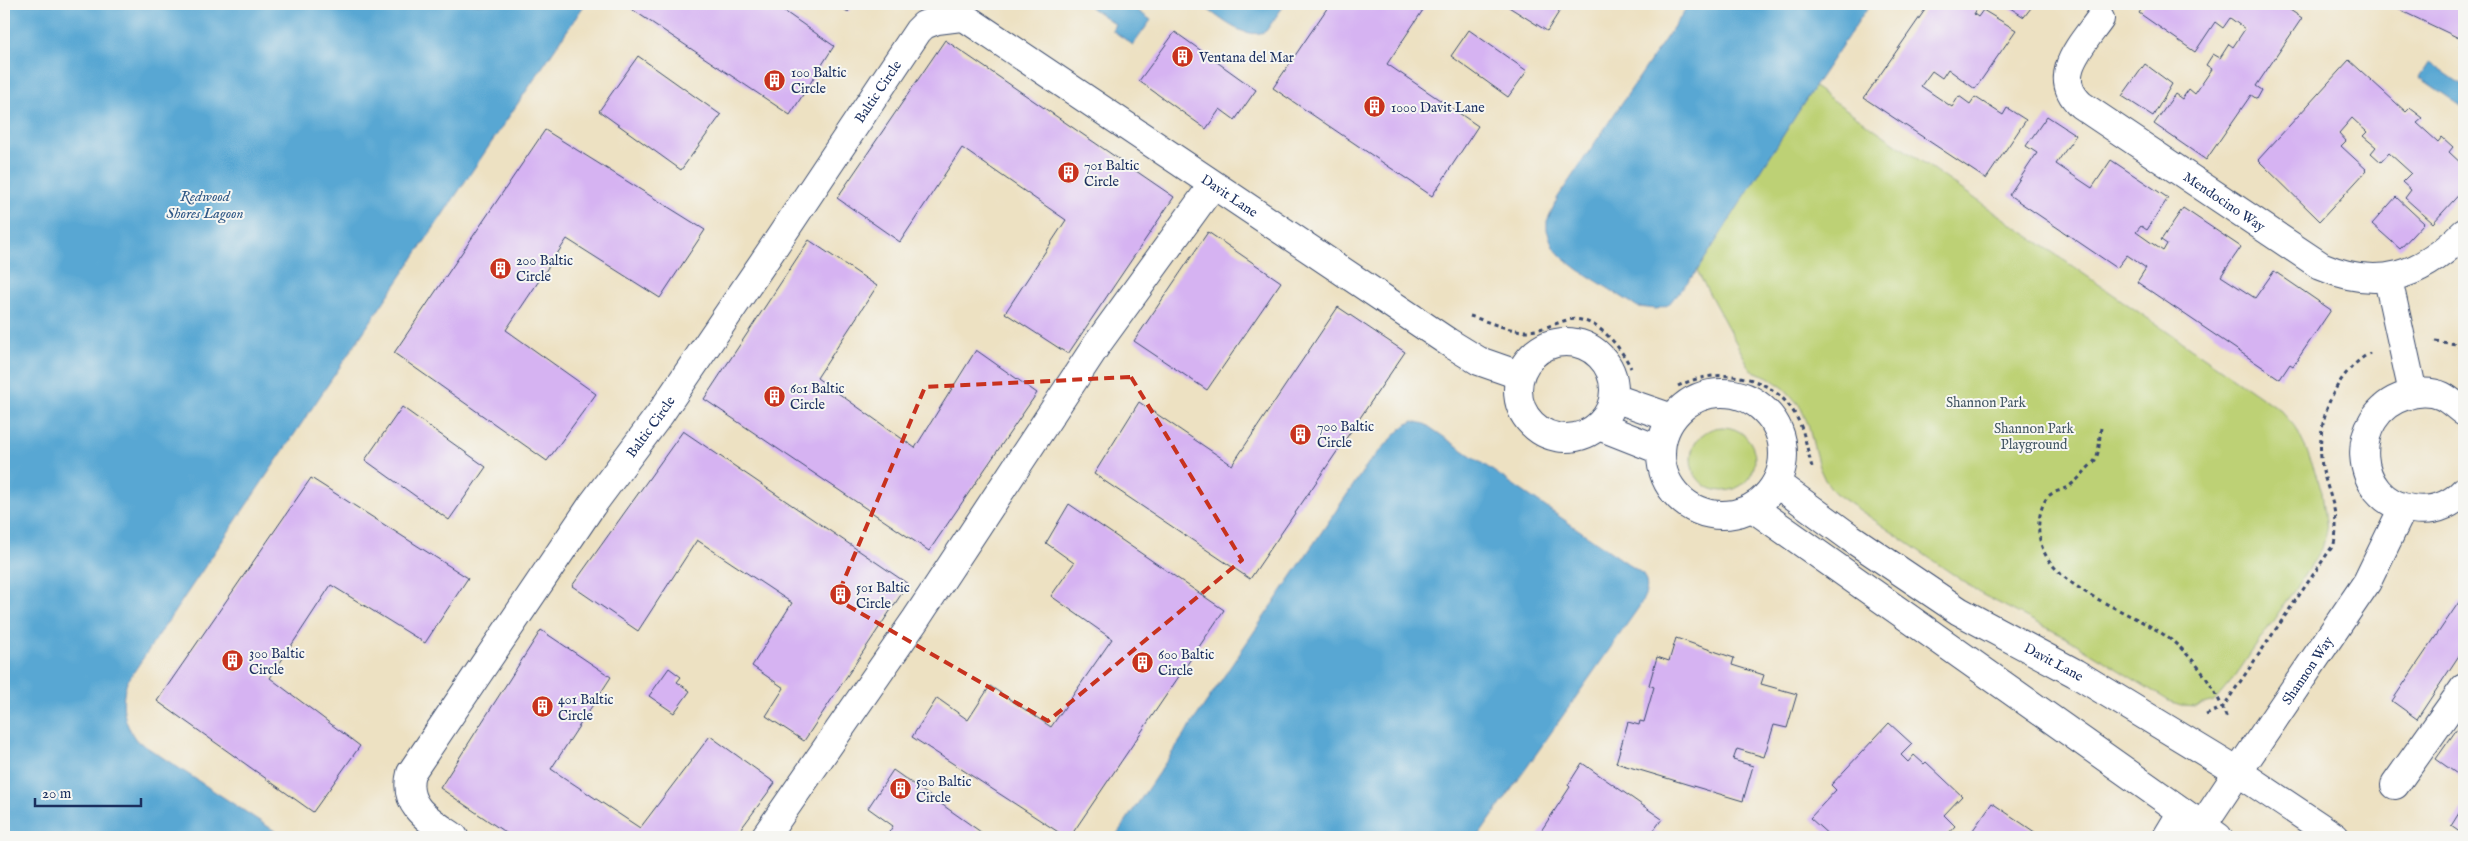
<svg xmlns="http://www.w3.org/2000/svg" width="2468" height="841" font-family="'IM FELL English',serif">
<rect width="100%" height="100%" fill="#f6f6f2"/>
<filter id="ink" filterUnits="userSpaceOnUse"><feTurbulence type="fractalNoise" baseFrequency=".02" numOctaves="2"/><feDisplacementMap in="SourceGraphic" scale="10" xChannelSelector="R" yChannelSelector="G"/><feConvolveMatrix kernelMatrix="1 2 1 2 8 2 1 2 1" color-interpolation-filters="sRGB"/></filter>
<filter id="wash" filterUnits="userSpaceOnUse"><feTurbulence type="fractalNoise" baseFrequency=".0096" numOctaves="4" result="noise"/><feDisplacementMap in="SourceGraphic" scale="20" xChannelSelector="R" yChannelSelector="G"/><feGaussianBlur stdDeviation="1.12" result="paint"/><feColorMatrix in="noise" values="0 0 0 0 0 0 0 0 0 0 0 0 0 0 0 0 0 1.4 0 .05"/><feComposite in="paint" operator="in"/></filter>
<g filter="url(#wash)">
<rect width="100%" height="100%" fill="#ede1c2"/>
<g fill="#bdd175" stroke="#6c806a">
<polygon points="1814,87 2280,410 2296,428 2308,453 2322,492 2327,530 2322,549 2236,675 2214,701 2196,706 2181,705 2169,701 2065,637 1983,595 1835,493 1825,480 1819,467 1808,424 1800,406 1785,389 1768,377 1751,370 1697,271"/>
<circle cx="1723" cy="459" r="32"/>
</g>
<g fill="#59a7d3" stroke="#3a6b98">
<path d="M 4,4 L 585,4 L 127,682 C 120,704 123,721 136,740 L 284,837 L 4,837 Z"/>
<polygon points="1086,4 1128,4 1151,20 1133,45 1112,30 1115,24"/>
<path d="M 1200,4 L 1285,4 L 1266,31 C 1244,42 1217,15 1200,4 Z"/>
<polygon points="1689,4 1870,4 1814,87 1697,271 1668,305 1657,309 1638,307 1579,270 1562,257 1553,247 1547,230 1547,221 1558,197"/>
<polygon points="2429,62 2464,86 2464,108 2419,77"/>
<path d="M 1413,421 L 1425,424 L 1643,574 C 1650,587 1646,594 1639,607 L 1478,837 L 1115,837 L 1369,462 L 1404,426 Z"/>
</g>
<g id="blocks">
<g fill="#d6b3f2">
<polygon points="633,4 774,4 834,46 790,115 630,8"/>
<polygon points="836,4 854,4 848,12"/>
<polygon points="1330,4 1427,4 1387,64 1478,126 1432,196 1273,88"/>
<polygon points="1504,4 1564,4 1547,31"/>
<polygon points="1929,4 1980,4 1974,14 1978,17 1983,10 2016,30 1975,89 1948,69 1942,78 1932,71 1921,86 1952,107 1959,96 1970,104 1975,97 2003,115 2007,108 2026,120 1986,179 1864,98"/>
<polygon points="2004,4 2034,4 2024,17"/>
<polygon points="2145,4 2281,4 2302,18 2256,86 2262,90 2257,99 2251,95 2206,160 2154,124 2175,94 2182,99 2189,89 2195,94 2212,69 2206,65 2213,54 2220,58 2229,44 2233,47 2245,29 2230,18 2223,28 2215,22 2195,52 2139,13"/>
<polygon points="2387,4 2464,4 2464,48 2460,46 2463,40"/>
<polygon points="1469,30 1527,71 1508,97 1451,56"/>
<polygon points="1175,32 1256,90 1235,120 1220,109 1206,129 1139,81"/>
<polygon points="945,40 1174,197 1068,354 1005,313 1066,220 962,148 900,242 837,198"/>
<polygon points="638,56 721,115 681,170 599,111"/>
<polygon points="2349,60 2406,112 2410,108 2423,118 2417,123 2438,142 2442,137 2453,147 2449,152 2464,166 2464,189 2433,223 2405,198 2411,190 2402,182 2411,173 2389,153 2381,162 2371,153 2376,147 2363,136 2367,132 2352,118 2339,133 2346,141 2341,146 2367,170 2320,221 2258,160"/>
<polygon points="2145,64 2172,84 2153,116 2122,96"/>
<polygon points="2047,116 2076,135 2056,164 2092,188 2111,160 2168,198 2147,230 2141,226 2136,232 2163,251 2167,244 2161,240 2183,208 2241,247 2221,276 2255,298 2274,271 2331,310 2293,366 2290,364 2280,379 2137,282 2146,268 2127,255 2117,268 2009,195 2037,153 2026,146"/>
<polygon points="545,130 705,230 660,298 567,239 506,330 596,394 547,461 394,353"/>
<polygon points="2396,197 2424,223 2400,249 2372,224"/>
<polygon points="1208,232 1281,282 1207,390 1134,341"/>
<polygon points="809,240 877,286 817,378 915,448 976,350 1037,393 929,551 704,399"/>
<polygon points="1338,307 1405,352 1250,579 1094,474 1139,402 1232,465"/>
<polygon points="402,407 486,467 449,520 365,460"/>
<polygon points="683,431 908,584 804,741 766,716 784,688 752,666 792,603 697,540 638,631 572,586"/>
<polygon points="311,478 468,578 425,643 331,585 270,678 360,746 313,812 157,701"/>
<polygon points="1069,504 1224,610 1070,837 1066,837 912,737 937,698 968,720 990,686 1051,727 1112,639 1051,596 1074,563 1046,543"/>
<polygon points="2459,602 2464,605 2464,648 2417,719 2392,701"/>
<polygon points="541,630 611,677 551,769 640,828 710,736 775,783 735,837 512,837 440,788"/>
<polygon points="1676,638 1734,658 1732,665 1764,675 1761,684 1797,694 1787,728 1774,725 1764,757 1737,749 1733,760 1753,766 1743,801 1616,763 1628,722 1639,725 1640,721 1644,722 1654,687 1649,685 1657,657 1669,661"/>
<polygon points="669,668 681,677 677,682 690,691 674,713 649,696"/>
<polygon points="2464,719 2464,771 2460,776 2436,759"/>
<polygon points="1889,723 1912,744 1901,755 1908,762 1914,755 1924,764 1926,762 1962,796 1944,815 1955,826 1946,836 1948,837 1831,837 1810,818 1836,790 1831,785"/>
<polygon points="1582,763 1662,819 1654,830 1665,837 1537,837 1570,787 1568,785"/>
<polygon points="893,770 988,837 886,837 893,826 868,808"/>
<polygon points="1992,803 2042,837 1968,837"/>
<polygon points="2464,805 2464,835 2451,826"/>
</g>
</g>
</g>
<g filter="url(#ink)">
<use href="#blocks" fill-opacity="0" stroke="#3a4a6d" stroke-width="1"/>
<g fill="none" stroke-linecap="round" stroke-linejoin="round">
<defs>
<g id="minor">
<path id="s1" d="M 2100,19 C 2081,46 2050,76 2081,105 L 2321,266 C 2379,291 2421,276 2464,233"/>
<polyline points="2388,279 2413,393"/>
<circle cx="1566" cy="390" r="48"/>
<circle cx="1722" cy="454" r="61"/>
<polyline points="1614,398 1672,418"/>
<path d="M 2464,412 C 2457,407 2450,400 2442,396 C 2431,391 2416,392 2405,396 C 2347,414 2352,501 2412,509 C 2432,512 2450,506 2464,491"/>
<polyline points="1599,426 1660,450"/>
<path id="s2" d="M 1776,483 L 1851,538 L 1959,611 L 2075,673 L 2238,772 L 2335,837"/>
<polyline points="1753,508 2218,837"/>
<polyline points="2395,785 2464,688"/>
<path id="s3" d="M 454,837 C 431,821 402,807 411,773 L 592,505 L 660,414 L 773,248 L 918,31 L 924,25 L 937,20 L 961,17 L 967,19 L 1448,342 L 1479,361 L 1519,375"/>
<polyline points="765,837 916,619 1098,343 1212,186"/>
<polyline points="2167,837 2182,812"/>
<path id="s4" d="M 2197,837 L 2202,826 L 2238,772 L 2367,582 L 2403,508"/>
</g>
</defs>
<use href="#minor" stroke="#3a4a6d" stroke-width="30"/>
<g stroke="#3a4a6d" stroke-width="3" stroke-dasharray="4 4" stroke-linecap="butt">
<path d="M 1470,316 C 1487,321 1508,331 1526,331 C 1540,331 1553,324 1567,320 C 1595,314 1620,346 1631,368"/>
<polyline points="2435,341 2456,344 2464,350"/>
<path d="M 1678,386 C 1719,366 1773,374 1796,416 C 1805,432 1807,450 1812,467"/>
<path d="M 2101,428 C 2099,438 2100,450 2096,458 C 2095,462 2089,466 2086,470 C 2082,474 2078,480 2073,483 C 2058,496 2046,486 2040,515 C 2026,587 2130,606 2171,640 C 2197,660 2216,689 2227,719"/>
<path d="M 2206,715 L 2223,707 L 2334,544 C 2341,512 2328,496 2322,466 C 2315,424 2333,374 2370,353"/>
</g>
<use href="#minor" stroke="#fff" stroke-width="28"/>
</g>
</g>
<path fill="none" stroke="#c8321e" stroke-width="4" stroke-dasharray="10 6" stroke-linejoin="round" d="M 1131,377 L 1242,560 L 1048,721 L 836,599 L 925,387 Z"/>
<defs>
<symbol id="building-disc" viewBox="-11 -11 22 22"><circle r="9.5" fill="#c8321e" stroke="#f6f6f2"/><path d="M-4-6H4V6H1V3H-1V6H-4ZM-2.5-4.3h1.7v1.8h-1.7ZM.8-4.3h1.7v1.8H.8ZM-2.5-1h1.7V.8h-1.7ZM.8-1h1.7V.8H.8Z" fill="#fff"/></symbol>
</defs>
<g fill-rule="evenodd">
<use href="#building-disc" x="1170" y="44" width="25" height="25"/>
<use href="#building-disc" x="762" y="68" width="25" height="25"/>
<use href="#building-disc" x="1362" y="94" width="25" height="25"/>
<use href="#building-disc" x="1056" y="160" width="25" height="25"/>
<use href="#building-disc" x="488" y="256" width="25" height="25"/>
<use href="#building-disc" x="762" y="384" width="25" height="25"/>
<use href="#building-disc" x="1288" y="422" width="25" height="25"/>
<use href="#building-disc" x="828" y="582" width="25" height="25"/>
<use href="#building-disc" x="220" y="648" width="25" height="25"/>
<use href="#building-disc" x="1130" y="650" width="25" height="25"/>
<use href="#building-disc" x="530" y="694" width="25" height="25"/>
<use href="#building-disc" x="888" y="776" width="25" height="25"/>
</g>
<g text-anchor="middle" stroke-width="4" stroke-linejoin="round" paint-order="stroke">
<g font-size="14" fill="#1b2f5e" stroke="#f6f6f2" text-anchor="start">
<text x="1199" y="62">Ventana del Mar</text>
<text x="791" y="77">100 Baltic<tspan x="791" dy="16">Circle</tspan></text>
<text x="1391" y="112">1000 Davit Lane</text>
<text x="1084" y="170">701 Baltic<tspan x="1084" dy="16">Circle</tspan></text>
<text x="516" y="265">200 Baltic<tspan x="516" dy="16">Circle</tspan></text>
<text x="790" y="393">601 Baltic<tspan x="790" dy="16">Circle</tspan></text>
<text x="1317" y="431">700 Baltic<tspan x="1317" dy="16">Circle</tspan></text>
<text x="856" y="592">501 Baltic<tspan x="856" dy="16">Circle</tspan></text>
<text x="249" y="658">300 Baltic<tspan x="249" dy="16">Circle</tspan></text>
<text x="1158" y="659">600 Baltic<tspan x="1158" dy="16">Circle</tspan></text>
<text x="558" y="704">401 Baltic<tspan x="558" dy="16">Circle</tspan></text>
<text x="916" y="786">500 Baltic<tspan x="916" dy="16">Circle</tspan></text>
</g>
<g font-size="14" fill="#1b2f5e" stroke="#f6f6f2">
<text dy="5" stroke="none"><textPath href="#s3" startOffset="910">Baltic Circle</textPath></text>
<text dy="5" stroke="none"><textPath href="#s3" startOffset="1352">Davit Lane</textPath></text>
<text dy="5" stroke="none"><textPath href="#s1" startOffset="272">Mendocino Way</textPath></text>
<text dy="5" stroke="none"><textPath href="#s3" startOffset="505">Baltic Circle</textPath></text>
<text dy="5" stroke="none"><textPath href="#s2" startOffset="331">Davit Lane</textPath></text>
<text dy="5" stroke="none"><textPath href="#s4" startOffset="200">Shannon Way</textPath></text>
</g>
<g font-size="14" fill="#445864" stroke="#f6f6f2">
<text x="1986" y="407">Shannon Park</text>
<text x="2034" y="433">Shannon Park<tspan x="2034" dy="16">Playground</tspan></text>
</g>
<g font-size="15" font-style="italic" fill="#315987" stroke="#f6f6f2">
<text x="205" y="201">Redwood<tspan x="205" dy="17">Shores Lagoon</tspan></text>
</g>
</g>
<rect width="2468" height="841" fill="none" stroke="#f6f6f2" stroke-width="20"/>
<path d="M35 798v8h106v-8" fill="none" stroke="#1b2f5e" stroke-width="2.5"/>
<text x="42" y="798" font-size="15" fill="#1b2f5e" stroke="#f6f6f2" stroke-width="4" paint-order="stroke">20 m</text>
</svg>
